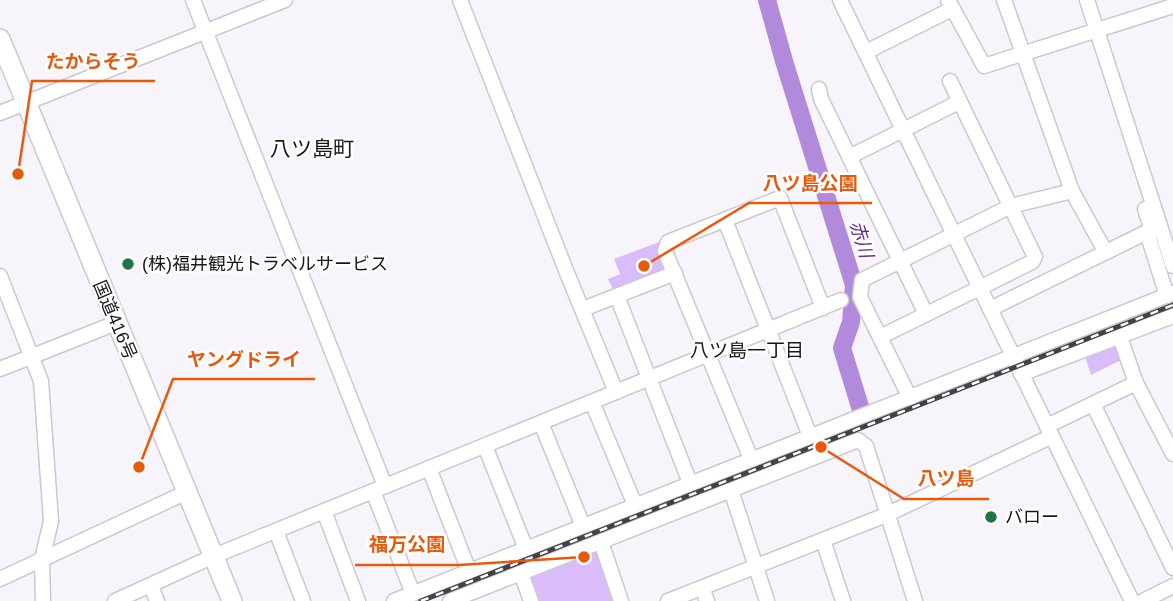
<svg xmlns="http://www.w3.org/2000/svg" width="1173" height="601" font-family="Helvetica,'Noto Sans JP',sans-serif">
<rect width="100%" height="100%" fill="#f7f4fc"/>
<g fill="#dabcfb">
<polygon points="662,241 674,273 615,294 608,279 620,274 614,259"/>
<polygon points="1120,337 1127,357 1091,375 1083,351"/>
<polygon points="601,542 621,601 531,601 521,573"/>
</g>
<g fill="none" stroke-linecap="round" stroke-linejoin="round">
<polyline stroke="#b28adc" stroke-width="18" points="767,0 784,61 854,285 851,322 842,348 861,410"/>
<defs>
<g id="minor">
<polyline points="193,0 385,486"/>
<polyline points="460,0 567,273 616,392"/>
<polyline points="840,0 1132,601"/>
<polyline points="948,0 984,66 1173,6"/>
<polyline points="1004,0 1072,191 1105,251"/>
<polyline points="1087,0 1173,266"/>
<polyline points="866,52 952,9"/>
<polyline points="819,89 821,99 926,314"/>
<polyline points="0,113 285,0"/>
<polyline points="849,157 959,102"/>
<polyline points="1145,209 1150,224 1149,239 1167,296"/>
<polyline points="725,220 810,436"/>
<polyline points="0,276 41,381 51,521 42,560 43,601"/>
<polyline points="617,296 690,483"/>
<polyline points="583,309 675,273"/>
<polyline points="990,309 1149,231"/>
<polyline points="880,337 1032,262 1035,257 950,81"/>
<polyline points="1120,337 1136,383 1173,454"/>
<polyline points="0,369 116,323"/>
<polyline points="1021,374 1173,316"/>
<polyline points="910,398 860,297 862,280 1011,206 1072,191"/>
<polyline points="592,402 635,505"/>
<polyline points="1093,404 1173,568"/>
<polyline points="541,423 583,526"/>
<polyline points="1047,426 1136,383"/>
<polyline points="485,446 526,549"/>
<polyline points="751,459 665,251 668,242 780,198 823,308"/>
<polyline points="429,468 469,571"/>
<polyline points="731,490 767,601"/>
<polyline points="373,491 413,594"/>
<polyline points="324,511 358,601"/>
<polyline points="276,531 303,601"/>
<polyline points="823,540 843,601"/>
<polyline points="601,542 621,601"/>
<polyline points="521,573 531,601"/>
<polyline points="0,579 187,492"/>
<polyline points="151,586 157,601"/>
<polyline points="702,588 707,601"/>
<polyline points="115,601 214,556 841,300"/>
<polyline points="394,601 1173,293"/>
<polyline points="450,601 858,440 866,446 915,601"/>
<polyline points="668,601 886,515 1052,436"/>
<polyline points="1143,601 1173,586"/>
</g>
<polyline id="highway" points="0,39 232,601"/>
</defs>
<use href="#minor" stroke="#ccc8d0" stroke-width="17"/>
<use href="#highway" stroke="#ccc8d0" stroke-width="22"/>
<use href="#minor" stroke="#fff" stroke-width="14"/>
<use href="#highway" stroke="#fff" stroke-width="19"/>
<defs>
<polyline id="rail" points="421,601 1173,305"/>
</defs>
<use href="#rail" stroke="#444245" stroke-width="5"/>
<use href="#rail" stroke="#fff" stroke-width="2.5" stroke-dasharray="8" stroke-linecap="butt"/>
</g>
<g fill="#207547" stroke="#fff" stroke-width="2.5">
<circle cx="128" cy="264" r="7"/>
<circle cx="991" cy="517" r="7"/>
</g>
<g text-anchor="middle" stroke-width="5" stroke-linejoin="round" paint-order="stroke">
<g font-size="18" fill="#181719" stroke="#fff" text-anchor="start">
<text x="142" y="270">(株)福井観光トラベルサービス</text>
<text x="1005" y="523">バロー</text>
</g>
<g font-size="18" fill="#181719" stroke="#fff">
<text transform="translate(115 320) rotate(67)" y="6">国道416号</text>
</g>
<g font-size="19" font-style="italic" fill="#632e8e" stroke="#fff">
<text transform="translate(862 239) rotate(73)" y="7">赤川</text>
</g>
<g font-size="19" fill="#181719" stroke="#fff">
<text x="747" y="357">八ツ島一丁目</text>
</g>
<g font-size="21" fill="#181719" stroke="#fff">
<text x="312" y="156">八ツ島町</text>
</g>
</g>
<path fill="none" stroke="#e8590c" stroke-width="2.5" d="M18 174L32 81H155M644 266L749 203H872M139 467L173 379H315M821 447L904 499H989M584 557L459 565H355"/>
<g fill="#e8590c" stroke="#fff" stroke-width="2.5">
<circle cx="18" cy="174" r="7"/>
<circle cx="644" cy="266" r="7"/>
<circle cx="139" cy="467" r="7"/>
<circle cx="821" cy="447" r="7"/>
<circle cx="584" cy="557" r="7"/>
</g>
<g font-size="19" text-anchor="middle" font-weight="bold" fill="#e8590c" stroke="#fff" stroke-width="5" stroke-linejoin="round" paint-order="stroke">
<text x="93" y="68">たからそう</text>
<text x="810" y="190">八ツ島公園</text>
<text x="244" y="366">ヤングドライ</text>
<text x="946" y="485">八ツ島</text>
<text x="407" y="551">福万公園</text>
</g>
</svg>
